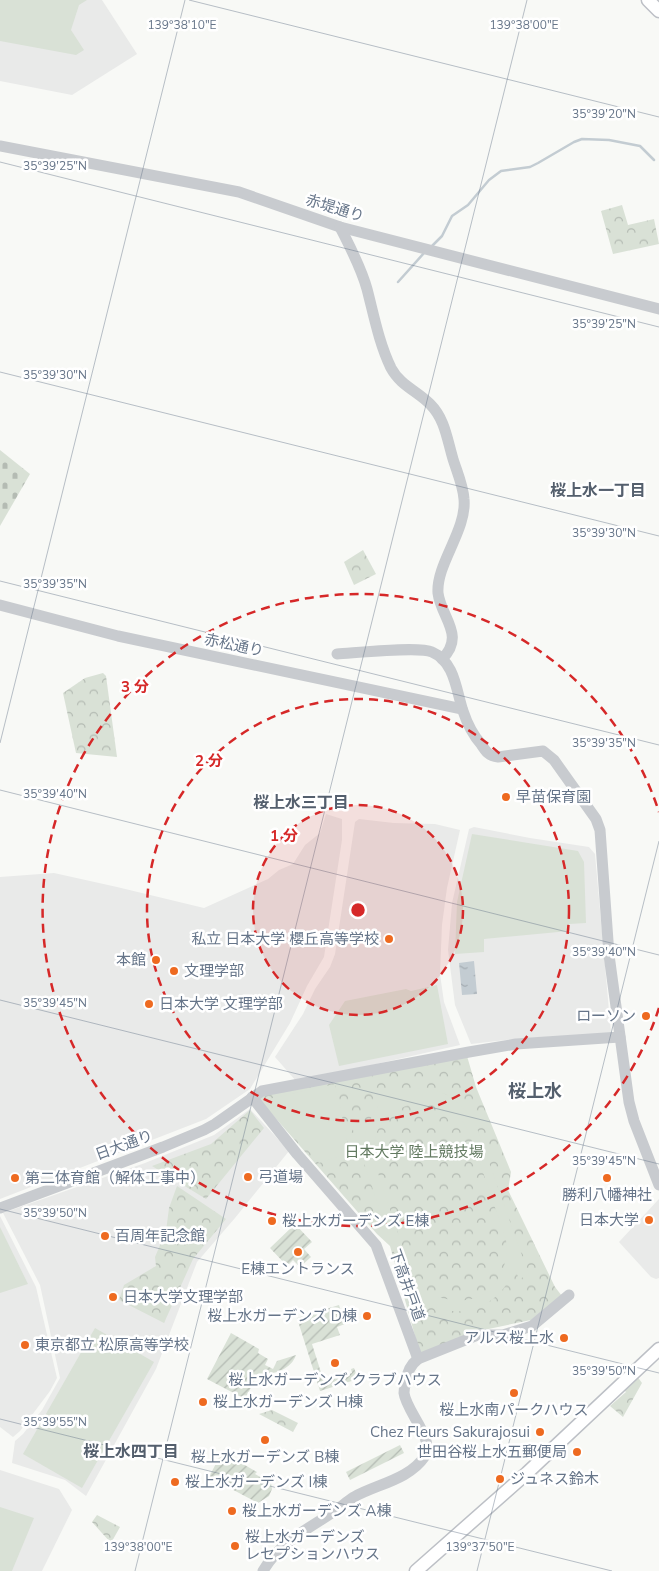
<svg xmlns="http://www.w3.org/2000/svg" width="659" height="1571" font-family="'Nunito Sans','Noto Sans JP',sans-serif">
<defs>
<pattern id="forest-crowns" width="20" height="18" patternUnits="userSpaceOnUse" patternTransform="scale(1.25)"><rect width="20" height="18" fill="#d9e1d6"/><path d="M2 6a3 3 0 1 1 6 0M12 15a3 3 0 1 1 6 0" fill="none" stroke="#b4bbb3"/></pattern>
<pattern id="cemetery-stones" width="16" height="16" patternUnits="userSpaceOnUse" patternTransform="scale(1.25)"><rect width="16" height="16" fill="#d9e1d6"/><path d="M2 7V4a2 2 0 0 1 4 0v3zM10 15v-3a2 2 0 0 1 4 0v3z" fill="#b4bbb3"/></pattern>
<pattern id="garden-furrows" width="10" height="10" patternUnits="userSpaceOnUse" patternTransform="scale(1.25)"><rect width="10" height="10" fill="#d9e1d6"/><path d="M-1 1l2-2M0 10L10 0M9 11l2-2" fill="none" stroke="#b4bbb3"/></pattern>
<pattern id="water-ripples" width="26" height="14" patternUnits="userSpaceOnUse" patternTransform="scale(1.25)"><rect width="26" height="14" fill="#c3ccd2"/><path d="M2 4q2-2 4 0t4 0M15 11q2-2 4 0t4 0" fill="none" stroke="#a2aab0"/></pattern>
</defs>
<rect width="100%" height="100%" fill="#f8f9f6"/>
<g fill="#e9eae9">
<polygon points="0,0 102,0 137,54 72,95 0,81"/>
<polygon points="326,814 342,819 342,840 324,957 307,986 290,1023 250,1089 206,1119 0,1199 0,877 54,873 117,887 204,908 268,879 279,870 293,864 305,845 320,833"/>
<polygon points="359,819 394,823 435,824 460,830 447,888 442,925 440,974 444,1002 460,1045 297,1082 275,1057 303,1014 315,989 330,967 335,954 355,822"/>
<polygon points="474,827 530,838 589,847 595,854 611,1033 515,1039 471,1044 455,1005 448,950 452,903 469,829"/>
<polygon points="250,1109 289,1151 235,1218 197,1262 156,1369 86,1496 65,1480 12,1463 15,1441 23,1434 42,1410 60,1378 40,1285 3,1213 145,1163 214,1135"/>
<polygon points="659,1199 659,1278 656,1279 651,1277 619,1242"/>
<polygon points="0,1216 36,1287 57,1378 50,1391 20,1431 13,1437 0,1427"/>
<polygon points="0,1470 59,1489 72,1510 42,1571 0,1571"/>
</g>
<g fill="url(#forest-crowns)">
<polygon points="622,205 628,225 654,219 659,244 613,254 601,211"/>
<polygon points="363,550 376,574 354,585 344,562"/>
<polygon points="103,673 106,676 117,757 76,753 63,693 85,678"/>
<polygon points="467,1056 476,1087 511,1172 508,1190 555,1287 562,1296 531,1320 474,1332 420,1354 390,1246 377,1234 257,1097"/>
<polygon points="250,1110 264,1128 206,1199 152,1166 211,1144"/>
<polygon points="177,1186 226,1219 193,1259 164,1323 119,1300 124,1285 156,1266 155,1257 166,1231 169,1208"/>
<polygon points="637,1376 642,1383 623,1417 610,1406 626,1392 623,1389"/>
<polygon points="272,1410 298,1423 293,1432 259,1414"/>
<polygon points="97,1515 120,1527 111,1543 92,1522"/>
</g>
<polygon fill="url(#cemetery-stones)" points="0,450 30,474 0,526"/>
<g fill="url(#garden-furrows)">
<polygon points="295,1224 312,1242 304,1249 311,1257 300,1267 293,1260 287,1266 270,1248"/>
<polygon points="339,1305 345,1324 337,1327 340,1335 312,1344 324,1382 352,1373 351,1369 354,1368 358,1379 320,1391 297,1318"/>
<path d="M 231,1333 L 259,1349 L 258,1353 L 268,1359 L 265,1365 L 273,1369 L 277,1361 L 296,1355 C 291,1370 273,1375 258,1374 L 245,1399 L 207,1379 Z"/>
<polygon points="400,1445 404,1453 350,1480 346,1472"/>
<polygon points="222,1452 257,1472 255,1474 271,1483 272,1489 269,1496 258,1503 209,1477"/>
</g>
<g fill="#d9e1d6" fill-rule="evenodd">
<polygon points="0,0 87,0 79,5 71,30 84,50 76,55 0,41"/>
<polygon points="472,834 578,851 584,862 586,923 569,924 569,931 484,939 484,952 455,954 457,902"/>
<polygon points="437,985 448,1044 339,1066 329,1025 345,1001 406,989 411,991"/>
<polygon points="335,1084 350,1153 319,1163 264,1100"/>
<path d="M 430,1088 L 450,1096 L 473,1117 L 529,1275 L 519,1279 L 514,1267 C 499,1320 430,1327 403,1279 L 352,1127 L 362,1124 L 365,1134 C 378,1096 389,1088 430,1088 ZM 429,1101 L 451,1110 L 460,1117 L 470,1134 L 506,1240 C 510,1273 490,1304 454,1300 C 444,1299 433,1297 426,1290 C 420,1285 416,1278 411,1272 L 375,1164 C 369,1122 390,1106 429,1101 Z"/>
<polygon points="0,1227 28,1284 0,1293"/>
<polygon points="95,1328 154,1362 82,1488 23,1454"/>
<polygon points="0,1507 34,1518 12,1571 0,1571"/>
</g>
<polygon fill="url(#water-ripples)" points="474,961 477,994 462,995 459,963"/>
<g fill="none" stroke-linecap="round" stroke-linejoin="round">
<g stroke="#c3ccd2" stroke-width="2.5">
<polyline points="432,246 442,236 452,216 468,205 489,180 501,171 530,167 538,163 574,142 582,139 609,140 640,146 654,160"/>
<polyline points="398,282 424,253"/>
</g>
<defs>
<g id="secondary">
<polyline points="648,0 659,11"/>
<polyline points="416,1571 527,1473 659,1349"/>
</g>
</defs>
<use href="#secondary" stroke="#bdc0c6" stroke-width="15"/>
<g stroke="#c8cbcf" stroke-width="11">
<polyline points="0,146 239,192 340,227 659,309"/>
<path d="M 340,227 C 350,247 361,267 367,289 C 374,316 379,343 391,368 C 400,385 417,391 430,404 C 445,419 447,439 453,459 C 457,472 463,485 464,499 C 467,530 436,564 438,593 C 441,618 466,635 442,659"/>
<polyline points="0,605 118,636 462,709"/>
<path d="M 337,654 C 355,653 419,646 432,652 C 455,662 456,690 463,711 C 467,723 472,734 481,744 C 486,752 489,756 498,757 L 543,751 L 554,760 L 596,819 L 600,830 L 609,955 L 629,1102 L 634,1121 L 659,1185"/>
<polyline points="252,1097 297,1154 376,1245 418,1359"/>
<polyline points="0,1208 163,1147 204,1130 215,1124 262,1091 469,1052 516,1044 620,1037"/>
<path d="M 263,1571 C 279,1543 306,1530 332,1513 C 340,1508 346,1502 354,1497 C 377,1484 409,1480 425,1456 C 435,1439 406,1411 404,1393 C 404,1389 405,1385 406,1382 C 407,1372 410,1365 418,1359 L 478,1335 L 503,1335 L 532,1326 L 569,1295"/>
</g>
<use href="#secondary" stroke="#fff" stroke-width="12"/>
</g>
<path fill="none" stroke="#667589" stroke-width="1" stroke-opacity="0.45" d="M 189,0 L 659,117M 0,162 L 659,327M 0,372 L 659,536M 0,581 L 659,745M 0,743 L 185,0M 0,790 L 659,955M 0,1000 L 659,1164M 0,1209 L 659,1373M 0,1419 L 612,1571M 135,1571 L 527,0M 477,1571 L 659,841"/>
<circle cx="358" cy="910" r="105" fill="#d62828" fill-opacity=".12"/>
<g fill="none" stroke="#d62828" stroke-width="2.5" stroke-dasharray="9 6">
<circle cx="358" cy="910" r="105"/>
<circle cx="358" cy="910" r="211"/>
<path d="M659 1008A316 316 0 1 1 659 812"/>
</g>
<g fill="#ee6a20" stroke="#fff" stroke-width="2">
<circle cx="506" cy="797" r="5"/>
<circle cx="389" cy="939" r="5"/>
<circle cx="156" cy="960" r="5"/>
<circle cx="174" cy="971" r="5"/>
<circle cx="149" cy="1004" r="5"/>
<circle cx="646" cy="1016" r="5"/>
<circle cx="248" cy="1177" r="5"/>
<circle cx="15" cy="1178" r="5"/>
<circle cx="607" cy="1178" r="5"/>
<circle cx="649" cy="1220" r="5"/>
<circle cx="272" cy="1221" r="5"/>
<circle cx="105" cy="1236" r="5"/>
<circle cx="298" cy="1252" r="5"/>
<circle cx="113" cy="1297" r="5"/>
<circle cx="367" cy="1316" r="5"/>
<circle cx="564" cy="1338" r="5"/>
<circle cx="25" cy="1345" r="5"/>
<circle cx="335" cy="1363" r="5"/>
<circle cx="514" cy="1393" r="5"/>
<circle cx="203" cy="1402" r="5"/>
<circle cx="540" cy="1432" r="5"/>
<circle cx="265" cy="1440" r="5"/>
<circle cx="577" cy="1452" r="5"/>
<circle cx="500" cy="1479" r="5"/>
<circle cx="175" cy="1482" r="5"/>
<circle cx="232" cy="1511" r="5"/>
<circle cx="235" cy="1546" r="5"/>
</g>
<g text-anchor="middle" stroke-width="5" stroke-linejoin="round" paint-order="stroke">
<g font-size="15" fill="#667589" stroke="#fff">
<text transform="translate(335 208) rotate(17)" y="5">赤堤通り</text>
<text transform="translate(234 645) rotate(12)" y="5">赤松通り</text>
<text transform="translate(124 1145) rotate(-20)" y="5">日大通り</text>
<text transform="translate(407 1285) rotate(70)" y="5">下高井戸道</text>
</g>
<g font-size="15" fill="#667589" stroke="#fff" text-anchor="start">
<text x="516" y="802">早苗保育園</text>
<text x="379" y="944" text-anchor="end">私立 日本大学 櫻丘高等学校</text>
<text x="146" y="965" text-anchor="end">本館</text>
<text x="184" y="976">文理学部</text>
<text x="159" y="1009">日本大学 文理学部</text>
<text x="636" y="1021" text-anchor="end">ローソン</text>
<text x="258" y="1182">弓道場</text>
<text x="25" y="1183">第二体育館（解体工事中）</text>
<text x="607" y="1200" text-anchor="middle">勝利八幡神社</text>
<text x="639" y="1225" text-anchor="end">日本大学</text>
<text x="282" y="1226">桜上水ガーデンズ E棟</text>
<text x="115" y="1241">百周年記念館</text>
<text x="298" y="1274" text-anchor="middle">E棟エントランス</text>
<text x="123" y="1302">日本大学文理学部</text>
<text x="357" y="1321" text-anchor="end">桜上水ガーデンズ D棟</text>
<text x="554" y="1343" text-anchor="end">アルス桜上水</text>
<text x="35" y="1350">東京都立 松原高等学校</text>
<text x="335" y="1385" text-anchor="middle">桜上水ガーデンズ クラブハウス</text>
<text x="213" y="1407">桜上水ガーデンズ H棟</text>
<text x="514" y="1415" text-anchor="middle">桜上水南パークハウス</text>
<text x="530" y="1437" text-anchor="end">Chez Fleurs Sakurajosui</text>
<text x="567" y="1457" text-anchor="end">世田谷桜上水五郵便局</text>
<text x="265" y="1462" text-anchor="middle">桜上水ガーデンズ B棟</text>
<text x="510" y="1484">ジュネス鈴木</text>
<text x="185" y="1487">桜上水ガーデンズ I棟</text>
<text x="242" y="1516">桜上水ガーデンズ A棟</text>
<text x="245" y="1542">桜上水ガーデンズ<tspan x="245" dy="17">レセプションハウス</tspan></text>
</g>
<g font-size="15" fill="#637a61" stroke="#fff">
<text x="414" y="1157">日本大学 陸上競技場</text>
</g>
<g font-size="16" font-weight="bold" fill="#545f6d" stroke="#fff">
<text x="598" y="496">桜上水一丁目</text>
<text x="301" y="808">桜上水三丁目</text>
<text x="131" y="1457">桜上水四丁目</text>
</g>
<g font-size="18" font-weight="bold" fill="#545f6d" stroke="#fff">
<text x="535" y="1097">桜上水</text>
</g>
</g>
<g font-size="12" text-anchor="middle" fill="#667589" stroke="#fff" stroke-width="5" stroke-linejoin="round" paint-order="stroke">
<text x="182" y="29">139°38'10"E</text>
<text x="524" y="29">139°38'00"E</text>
<text x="604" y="118">35°39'20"N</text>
<text x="55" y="170">35°39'25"N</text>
<text x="604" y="328">35°39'25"N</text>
<text x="55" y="379">35°39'30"N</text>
<text x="604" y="537">35°39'30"N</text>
<text x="55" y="588">35°39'35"N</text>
<text x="604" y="747">35°39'35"N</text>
<text x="55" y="798">35°39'40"N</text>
<text x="604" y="956">35°39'40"N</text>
<text x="55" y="1007">35°39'45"N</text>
<text x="604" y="1165">35°39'45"N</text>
<text x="55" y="1217">35°39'50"N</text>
<text x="604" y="1375">35°39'50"N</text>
<text x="55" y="1426">35°39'55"N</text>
<text x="138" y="1551">139°38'00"E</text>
<text x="480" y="1551">139°37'50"E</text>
</g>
<circle cx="358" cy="910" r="8" fill="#d62828" stroke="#fff" stroke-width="2.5"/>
<g font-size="15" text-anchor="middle" font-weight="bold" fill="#d62828" stroke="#fff" stroke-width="5" stroke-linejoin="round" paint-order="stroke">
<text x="135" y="692">3 分</text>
<text x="209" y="766">2 分</text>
<text x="284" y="841">1 分</text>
</g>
</svg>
